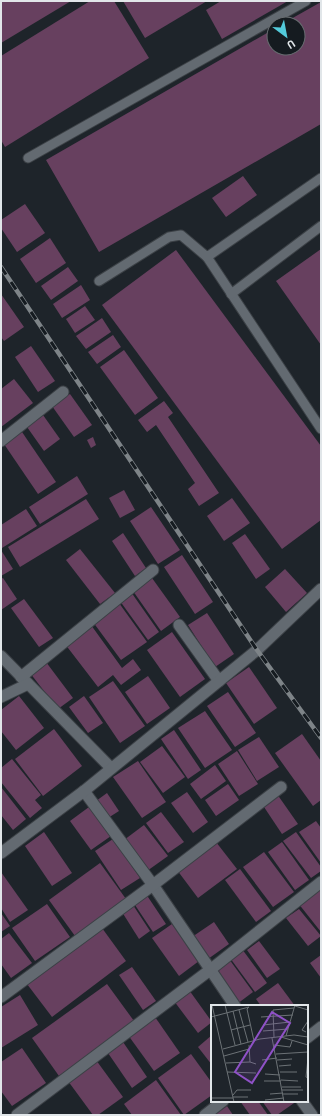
<svg xmlns="http://www.w3.org/2000/svg" width="322" height="1116" font-family="'PT Sans',sans-serif">
<rect width="100%" height="100%" fill="#1e242a"/>
<g fill="#67405f">
<polygon points="1,1 71,1 1,43"/>
<polygon points="90,1 114,1 149,58 5,147 1,140 1,56"/>
<polygon points="123,1 207,1 145,38"/>
<polygon points="221,1 288,1 222,39 206,10"/>
<polygon points="321,2 321,124 99,252 46,160 274,29 274,48 298,48 298,24 282,24"/>
<polygon points="243,176 257,195 226,217 212,198"/>
<polygon points="25,204 45,233 17,252 1,228 1,220"/>
<polygon points="50,238 66,263 36,283 20,259"/>
<polygon points="321,249 321,345 276,281"/>
<polygon points="176,250 321,446 321,520 282,549 102,305"/>
<polygon points="68,267 78,281 51,300 41,286"/>
<polygon points="81,285 90,300 62,318 53,304"/>
<polygon points="1,294 24,327 4,341 1,337"/>
<polygon points="85,306 95,320 75,333 66,319"/>
<polygon points="102,318 111,332 86,349 76,336"/>
<polygon points="113,335 121,347 97,364 88,352"/>
<polygon points="31,346 55,381 38,392 15,357"/>
<polygon points="124,350 158,398 135,415 100,367"/>
<polygon points="14,379 33,403 1,427 1,389"/>
<polygon points="70,394 92,425 74,437 52,406"/>
<polygon points="164,401 173,413 168,417 219,493 199,506 188,489 195,483 156,425 147,432 138,420"/>
<polygon points="43,415 60,439 44,451 27,427"/>
<polygon points="22,432 56,482 38,494 4,444"/>
<polygon points="93,437 96,445 91,448 87,440"/>
<polygon points="77,476 88,494 40,524 29,507"/>
<polygon points="124,490 135,510 120,518 109,498"/>
<polygon points="232,498 250,523 224,541 207,516"/>
<polygon points="86,499 99,519 20,567 8,547"/>
<polygon points="151,507 180,550 158,564 130,521"/>
<polygon points="26,509 37,526 2,548 1,525"/>
<polygon points="123,533 146,568 135,576 112,541"/>
<polygon points="245,534 270,569 256,579 232,543"/>
<polygon points="80,549 115,593 100,604 66,560"/>
<polygon points="1,550 13,569 1,576"/>
<polygon points="182,555 213,602 195,614 164,567"/>
<polygon points="285,569 307,593 286,612 265,587"/>
<polygon points="3,578 17,599 1,610 1,579"/>
<polygon points="152,578 180,617 161,631 133,591"/>
<polygon points="131,592 159,632 148,640 120,601"/>
<polygon points="24,599 53,638 39,647 11,608"/>
<polygon points="119,603 147,642 121,660 93,622"/>
<polygon points="207,613 234,654 215,667 188,625"/>
<polygon points="91,625 122,668 133,659 141,670 121,685 113,675 98,687 65,644"/>
<polygon points="172,632 205,679 180,697 147,650"/>
<polygon points="46,662 73,698 58,709 30,673"/>
<polygon points="249,667 277,708 254,724 226,683"/>
<polygon points="148,676 170,708 147,724 125,692"/>
<polygon points="113,681 145,726 120,743 89,697"/>
<polygon points="228,692 256,733 235,747 207,706"/>
<polygon points="19,696 44,728 16,750 1,731 1,710"/>
<polygon points="84,696 103,723 88,733 69,707"/>
<polygon points="205,711 232,750 205,768 178,728"/>
<polygon points="54,729 82,766 43,796 15,759"/>
<polygon points="174,730 201,770 188,779 161,739"/>
<polygon points="302,734 321,761 321,800 313,806 275,753"/>
<polygon points="259,737 279,767 257,781 238,750"/>
<polygon points="162,746 185,777 163,793 140,762"/>
<polygon points="237,751 258,784 239,796 218,764"/>
<polygon points="12,759 41,795 35,800 42,808 30,818 1,782 1,768"/>
<polygon points="138,761 166,802 142,818 113,777"/>
<polygon points="215,765 226,781 201,799 190,784"/>
<polygon points="228,784 239,800 216,816 205,800"/>
<polygon points="1,787 26,819 13,830 1,815"/>
<polygon points="187,792 208,822 193,833 171,803"/>
<polygon points="107,793 119,811 108,818 96,801"/>
<polygon points="277,794 298,824 282,834 262,804"/>
<polygon points="89,807 111,836 91,850 70,821"/>
<polygon points="161,812 184,842 168,853 146,823"/>
<polygon points="316,821 321,828 321,863 299,832"/>
<polygon points="144,825 168,856 147,871 124,840"/>
<polygon points="44,832 72,873 52,886 25,846"/>
<polygon points="296,832 321,867 321,871 311,878 283,841"/>
<polygon points="113,839 140,878 121,890 95,851"/>
<polygon points="216,842 237,869 198,898 177,870"/>
<polygon points="282,842 309,880 295,890 268,852"/>
<polygon points="264,852 294,892 273,907 243,867"/>
<polygon points="100,863 126,899 75,936 49,900"/>
<polygon points="240,869 271,911 256,922 225,880"/>
<polygon points="1,872 28,910 10,922 1,908"/>
<polygon points="321,888 321,932 298,903"/>
<polygon points="146,894 166,924 153,932 133,902"/>
<polygon points="47,904 70,937 35,961 12,928"/>
<polygon points="133,905 150,931 139,939 122,912"/>
<polygon points="299,909 321,936 308,946 286,918"/>
<polygon points="1,913 10,926 1,932"/>
<polygon points="214,922 229,944 208,959 192,937"/>
<polygon points="172,924 199,961 179,976 152,938"/>
<polygon points="102,928 126,961 52,1017 27,984"/>
<polygon points="9,933 32,963 11,978 1,964 1,939"/>
<polygon points="259,941 280,969 267,978 247,950"/>
<polygon points="242,949 267,983 255,992 230,958"/>
<polygon points="321,955 321,978 310,963"/>
<polygon points="229,959 253,992 237,1004 213,971"/>
<polygon points="132,967 156,1001 143,1010 119,975"/>
<polygon points="278,983 295,1006 261,1006 256,999"/>
<polygon points="107,984 134,1021 59,1076 32,1038"/>
<polygon points="189,990 212,1022 198,1033 174,1001"/>
<polygon points="20,995 38,1025 1,1048 1,1007"/>
<polygon points="155,1017 180,1053 154,1071 128,1035"/>
<polygon points="212,1035 212,1065 198,1047"/>
<polygon points="123,1042 147,1077 132,1088 108,1053"/>
<polygon points="22,1048 46,1083 12,1106 1,1091 1,1062"/>
<polygon points="191,1054 212,1083 212,1095 184,1115 158,1078"/>
<polygon points="96,1060 123,1097 98,1115 93,1115 68,1081"/>
<polygon points="156,1080 181,1115 132,1115 124,1104"/>
<polygon points="240,1101 258,1101 268,1115 250,1115"/>
<polygon points="262,1101 297,1101 277,1115 272,1115"/>
<polygon points="227,1106 233,1115 214,1115"/>
</g>
<g fill="none" stroke-linecap="round" stroke-linejoin="round">
<defs>
<g id="service">
<polyline points="28,158 306,1"/>
<polyline points="207,257 321,429"/>
<polyline points="99,281 169,237 181,235 207,257 321,178"/>
<polyline points="231,294 321,226"/>
</g>
<g id="minor">
<polyline points="1,441 63,392"/>
<polyline points="179,625 219,681"/>
<polyline points="1,656 111,768"/>
<polyline points="21,677 153,570"/>
<polyline points="1,697 28,684"/>
<polyline points="84,791 153,885 235,1006"/>
<polyline points="1,853 84,791 257,650 321,589"/>
<polyline points="1,997 153,885 281,787"/>
<polyline points="307,1038 321,1027"/>
<polyline points="302,1101 312,1115"/>
<polyline points="17,1115 210,970 321,882"/>
<polyline points="205,1115 223,1101"/>
</g>
</defs>
<use href="#service" stroke="#3c4146" stroke-width="11"/>
<use href="#minor" stroke="#3c4146" stroke-width="13"/>
<use href="#service" stroke="#636a71" stroke-width="9"/>
<use href="#minor" stroke="#636a71" stroke-width="11"/>
<defs>
<polyline id="rail" points="1,267 257,650 321,738"/>
</defs>
<use href="#rail" stroke="#7e8488" stroke-width="4.5"/>
<use href="#rail" stroke="#151b20" stroke-width="3" stroke-dasharray="9" stroke-linecap="butt"/>
</g>
<g transform="translate(211 1005)">
<rect width="97" height="97" fill="#1e242a"/>
<path fill="none" stroke="#6c7276" stroke-width="1" d="M 1,0 L 23,97M 14,0 L 24,40M 84,1 L 97,5M 28,5 L 37,37M 22,6 L 30,39M 0,12 L 38,2 L 36,4 L 43,36M 50,12 L 82,10M 52,20 L 79,17M 20,25 L 39,20M 52,26 L 77,24M 95,27 L 91,25 L 97,16M 75,31 L 84,0M 63,32 L 62,5 L 83,3M 70,32 L 97,40M 61,33 L 73,97M 38,40 L 39,57M 63,40 L 79,42 L 81,36M 12,44 L 49,34 L 83,30 L 97,32M 65,49 L 97,47M 13,51 L 38,44M 97,53 L 95,72 L 97,73M 51,55 L 66,53M 66,55 L 81,54M 15,58 L 39,57 L 45,59M 68,61 L 80,60M 16,67 L 45,68M 69,67 L 86,67M 54,69 L 69,70M 70,75 L 87,76M 53,76 L 70,76M 71,82 L 90,82M 71,85 L 92,85M 59,89 L 72,88M 72,89 L 87,89M 22,90 L 26,85 L 40,85M 22,92 L 37,92M 0,93 L 22,93M 54,95 L 73,93"/>
<path fill="#8f51c7" fill-opacity="0.15" stroke="#8f51c7" stroke-width="2" d="M 61,7 L 79,18 L 41,78 L 24,67 Z"/>
<rect width="97" height="97" fill="none" stroke="#e1e6e9" stroke-width="2"/>
</g>
<rect width="322" height="1116" fill="none" stroke="#e1e6e9" stroke-width="4"/>
<g transform="translate(286 36) rotate(148)"><circle r="19" fill="#151b20" stroke="#676c70"/>
<path d="M0-3L7 15L0 10L-7 15Z" fill="#53cbdb"/>
<text y="-6" font-size="11" font-weight="bold" text-anchor="middle" fill="#e1e6e9">U</text>
</g>
</svg>
